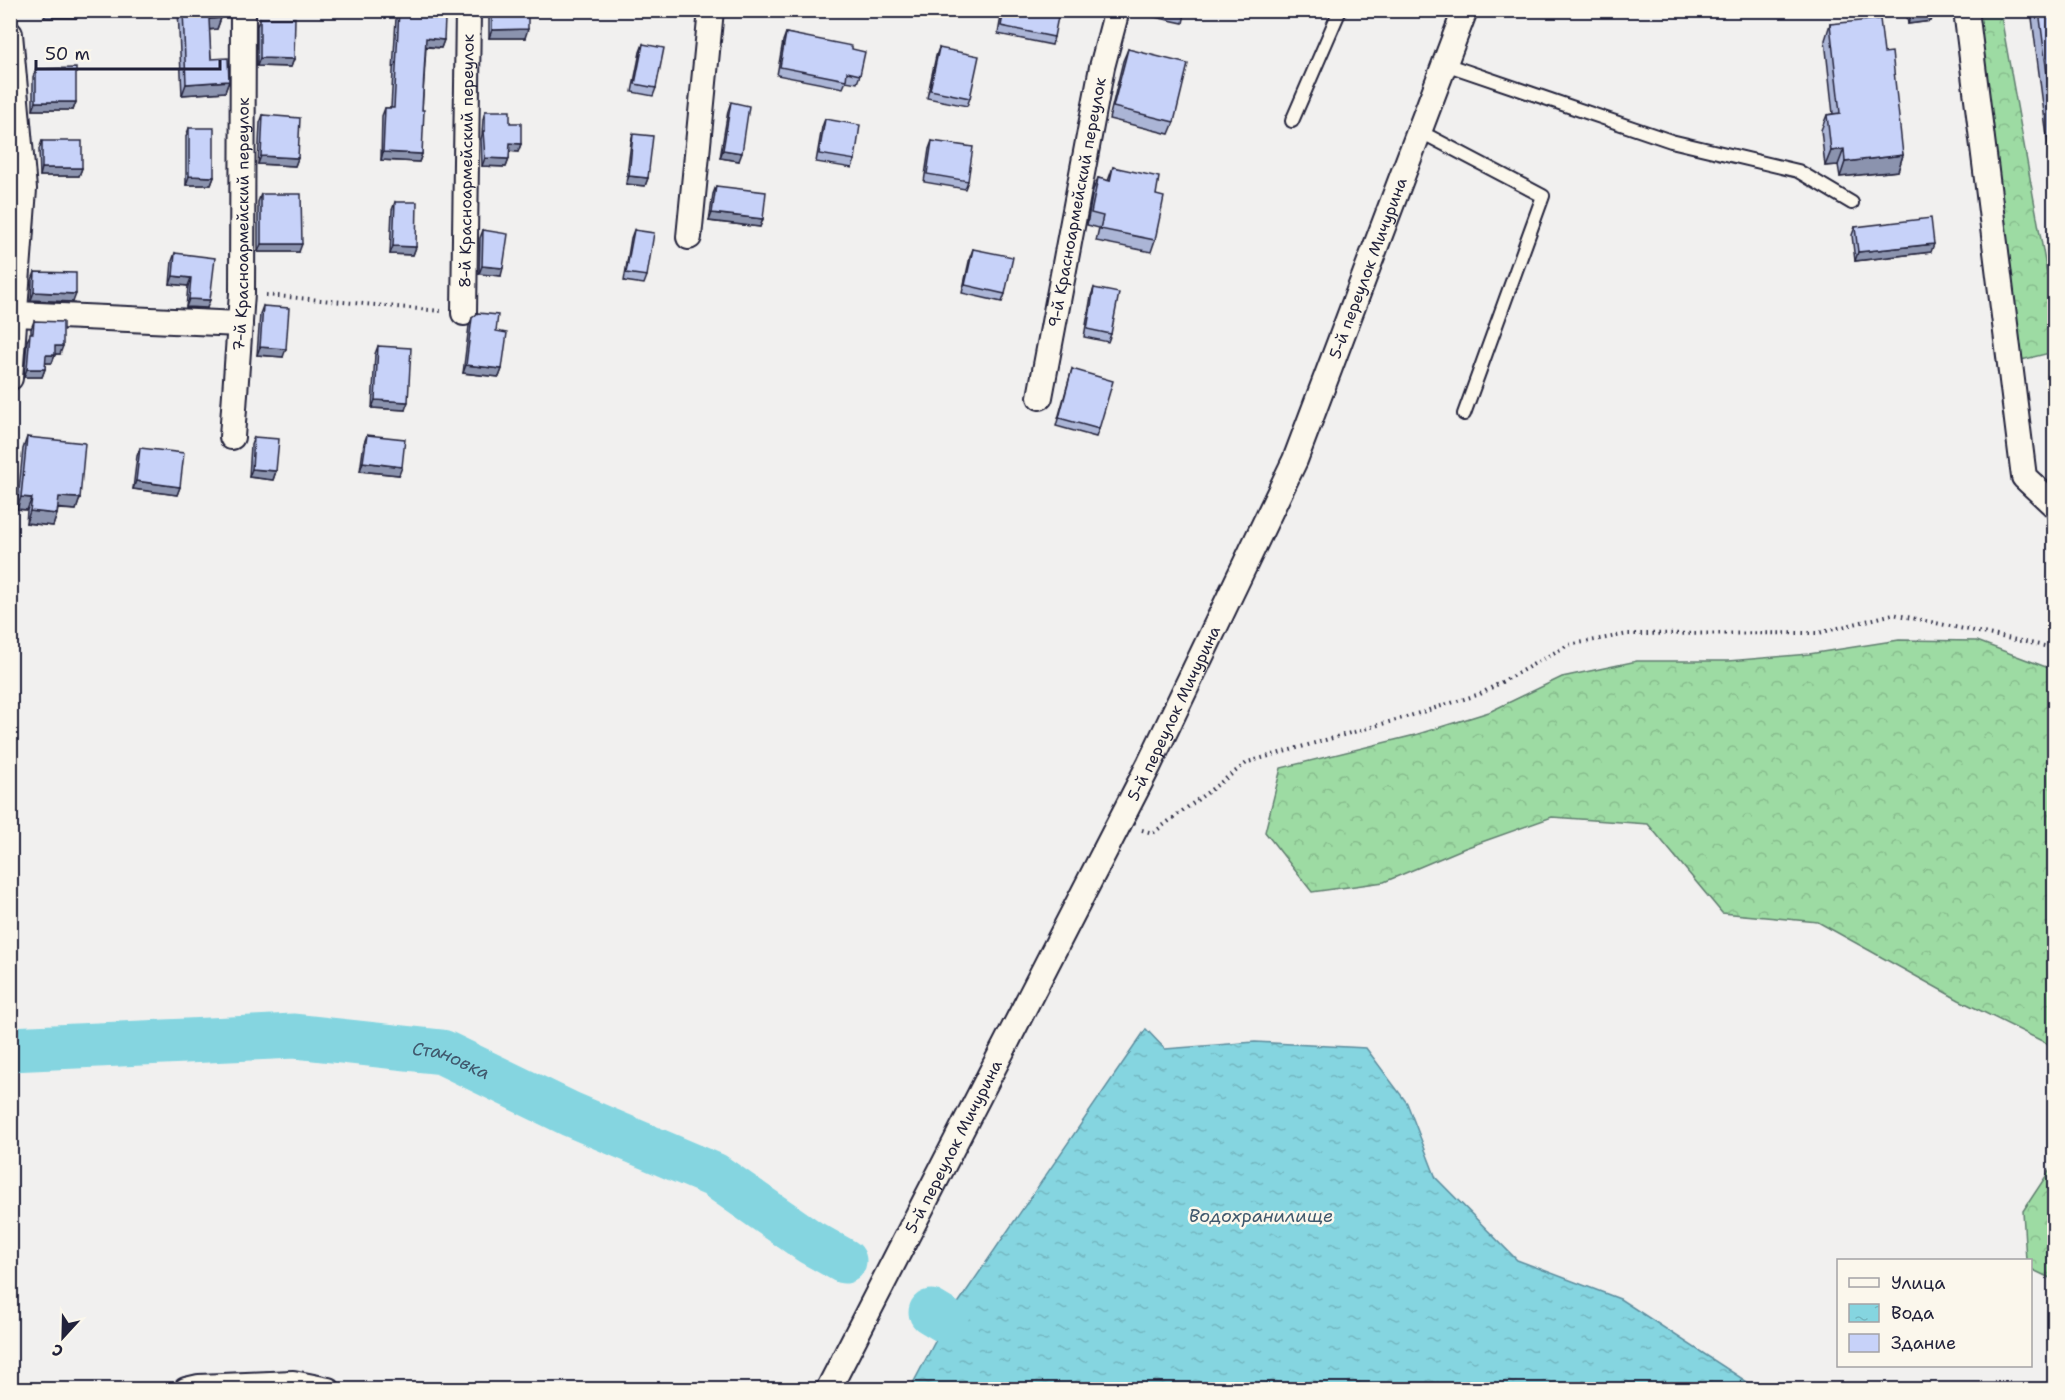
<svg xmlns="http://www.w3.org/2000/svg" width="2065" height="1400" font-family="'Shantell Sans',sans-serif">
<defs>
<pattern id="forest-crowns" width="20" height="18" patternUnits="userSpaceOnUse" patternTransform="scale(1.5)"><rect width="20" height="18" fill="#9ddba3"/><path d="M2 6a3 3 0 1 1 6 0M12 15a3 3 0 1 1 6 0" fill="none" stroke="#87bc8d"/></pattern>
<pattern id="water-ripples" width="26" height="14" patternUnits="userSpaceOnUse" patternTransform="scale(1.5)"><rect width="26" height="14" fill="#85d5e0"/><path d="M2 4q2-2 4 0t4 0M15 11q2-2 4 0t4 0" fill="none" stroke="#73b7c1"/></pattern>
</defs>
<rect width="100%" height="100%" fill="#f1f0ef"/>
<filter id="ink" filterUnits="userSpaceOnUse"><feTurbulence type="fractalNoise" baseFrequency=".0167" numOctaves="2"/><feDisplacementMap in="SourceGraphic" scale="12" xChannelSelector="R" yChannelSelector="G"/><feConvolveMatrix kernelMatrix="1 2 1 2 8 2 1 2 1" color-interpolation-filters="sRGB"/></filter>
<g filter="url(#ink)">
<g fill="url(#forest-crowns)" stroke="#607e6f" stroke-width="1.5">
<polygon points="1979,11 2000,11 2054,312 2054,352 2021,360"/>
<polygon points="1899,640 1977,641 2054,670 2054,1047 1959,1000 1818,922 1722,913 1648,824 1552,817 1465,848 1384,882 1312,892 1265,832 1281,768 1415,735 1489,712 1562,677 1637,661 1728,661 1809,654"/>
<polygon points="2054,1164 2054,1280 2031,1269 2030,1260 2026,1260 2023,1211"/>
</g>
<polygon fill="url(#water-ripples)" stroke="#5d8d9e" stroke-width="1.5" points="1146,1029 1165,1049 1255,1042 1366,1048 1407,1103 1436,1178 1517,1260 1620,1299 1758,1389 910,1389 946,1321"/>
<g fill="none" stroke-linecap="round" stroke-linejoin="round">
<g stroke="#85d5e0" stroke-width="45">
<path id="s1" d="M 10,1049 L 294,1036 L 442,1052 L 570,1114 L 714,1175 L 810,1242 L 844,1261"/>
<polyline points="931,1312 946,1321"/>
</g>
<defs>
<g id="lane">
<polyline points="1445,64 1671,141 1798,171 1852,203"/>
<polyline points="1292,121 1340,10"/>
<polyline points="1419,131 1543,196 1464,414"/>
</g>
<g id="street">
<polyline points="1966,10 2024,477 2054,505"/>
<polyline points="10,34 24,189 10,378"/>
<polyline points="689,237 711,10"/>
<path id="s2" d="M 464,313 L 468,10"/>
<polyline points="16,314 240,324"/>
<path id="s3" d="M 1040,397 L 1102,67 L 1117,10"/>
<path id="s4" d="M 232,437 L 242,293 L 243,10"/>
<polyline points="186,1390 199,1387 293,1383 328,1390"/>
<path id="s5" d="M 828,1390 L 1149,765 L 1295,460 L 1465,10"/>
</g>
</defs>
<use href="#lane" stroke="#22223b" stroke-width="16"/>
<use href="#street" stroke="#22223b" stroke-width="28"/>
<g stroke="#22223b" stroke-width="4" stroke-dasharray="1.5 4.5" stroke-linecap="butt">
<polyline points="266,295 441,311"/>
<polyline points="1142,830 1153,833 1248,762 1403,718 1480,694 1568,645 1628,634 1819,633 1893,614 2054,648"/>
</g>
<use href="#lane" stroke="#fbf7ec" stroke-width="12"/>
<use href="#street" stroke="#fbf7ec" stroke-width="24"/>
</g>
<g fill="#abb5d6" stroke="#22223b" stroke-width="1.5">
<polygon points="178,10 221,10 221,18 217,29 209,30 211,59 229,81 225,92 182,95"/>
<polygon points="399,10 426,18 444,40 441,48 426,47 422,110 422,154 419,162 381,160 382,116 385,108 391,108 396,18"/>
<polygon points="528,10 525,38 489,38 489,11"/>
<polygon points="1002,10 1046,10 1045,15 1054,37 1052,45 998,34"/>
<polygon points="1146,10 1186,10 1183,23 1145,15"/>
<polygon points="1906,10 1934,10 1934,13 1931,21 1908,24"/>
<polygon points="2031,10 2055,10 2055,200"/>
<polygon points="260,18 294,59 291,67 257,66 257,26"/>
<polygon points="1830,24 1884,53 1903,155 1898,171 1840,177 1838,165 1825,166 1821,130 1827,115 1833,114 1825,40"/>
<polygon points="786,33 852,49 860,75 857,83 846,81 843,88 777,75 783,41"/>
<polygon points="643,44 656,88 653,96 632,92 640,52"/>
<polygon points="939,48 970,98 967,106 927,98 936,56"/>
<polygon points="1128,49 1174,122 1169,134 1109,119 1123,61"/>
<polygon points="36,69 76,102 73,110 33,110 33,77"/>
<polygon points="731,102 739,161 720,158 728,111"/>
<polygon points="485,111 510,123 521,144 518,152 509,151 509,159 506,167 482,166 481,139 482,135 483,119"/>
<polygon points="263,115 298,158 295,166 258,164 260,123"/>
<polygon points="825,119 855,160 852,168 816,162 822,127"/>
<polygon points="189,128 214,177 211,185 186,185 186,136"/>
<polygon points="633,134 648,178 645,186 626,184 631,142"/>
<polygon points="42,141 82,168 79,176 40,176 39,149"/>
<polygon points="932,141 968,181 965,189 924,182 929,149"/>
<polygon points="1113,167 1156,195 1155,240 1151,252 1096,241 1099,228 1087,225 1093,190 1098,178 1108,181"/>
<polygon points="716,186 763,219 760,227 709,221 713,194"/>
<polygon points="261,194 299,252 258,252 258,202"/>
<polygon points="395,202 416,247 413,255 390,254 392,210"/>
<polygon points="1855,227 1931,252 1855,261 1852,235"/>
<polygon points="483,230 501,276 479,274 480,238"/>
<polygon points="634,230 647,276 644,284 624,281 631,238"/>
<polygon points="973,249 1005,294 1002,302 962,293 970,257"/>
<polygon points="175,253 207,308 186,307 188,286 170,284 172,261"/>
<polygon points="35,272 73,302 31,300 32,280"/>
<polygon points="1094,288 1111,334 1108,342 1084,337 1091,296"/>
<polygon points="263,306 283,357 257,355 260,314"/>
<polygon points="472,318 496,331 502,369 499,377 463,373 469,326"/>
<polygon points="34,321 60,354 55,354 52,363 45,363 45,369 42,377 24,377 27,341 31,333 31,329"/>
<polygon points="378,346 405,410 372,408 375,354"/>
<polygon points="1072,369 1099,429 1096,437 1056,426"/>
<polygon points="367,435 399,475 360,471 364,443"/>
<polygon points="27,437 80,498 76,510 58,509 57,514 53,526 26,523 27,510 17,509 23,449"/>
<polygon points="254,437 276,471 273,480 249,477 251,445"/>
<polygon points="140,448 180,487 177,495 133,489 137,456"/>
</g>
<g fill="#8b93ae" stroke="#22223b" stroke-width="1.5">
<polygon points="47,10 80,10 77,18 44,18"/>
<polygon points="1934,13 1931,21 1908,24 1911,16"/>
<polygon points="221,18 217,29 204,30 209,19"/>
<polygon points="528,29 525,38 489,38 492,30"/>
<polygon points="426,38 444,40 441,48 423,46"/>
<polygon points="260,58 294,59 291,67 257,66"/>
<polygon points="229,81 225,92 182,95 186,84"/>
<polygon points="36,102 76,102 73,110 33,110"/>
<polygon points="510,143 521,144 518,152 507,151"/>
<polygon points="1844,149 1838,165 1825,166 1831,151"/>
<polygon points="723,150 742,153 739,161 720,158"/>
<polygon points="383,152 422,154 419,162 381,160"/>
<polygon points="1903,155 1898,171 1840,177 1845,162"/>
<polygon points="261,156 298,158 295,166 258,164"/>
<polygon points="485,158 509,159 506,167 482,166"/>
<polygon points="42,168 82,168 79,176 40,176"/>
<polygon points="189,176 214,177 211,185 186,185"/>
<polygon points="629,176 648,178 645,186 626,184"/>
<polygon points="712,213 763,219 760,227 709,221"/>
<polygon points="261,244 302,244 299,252 258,252"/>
<polygon points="1934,244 1931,252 1855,261 1858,252"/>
<polygon points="393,246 416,247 413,255 390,254"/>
<polygon points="482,266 503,268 501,276 479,274"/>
<polygon points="173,276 191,278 188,286 170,284"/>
<polygon points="34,292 76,294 73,302 31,300"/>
<polygon points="189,299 210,300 207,308 186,307"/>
<polygon points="55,346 63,346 60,354 52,354"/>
<polygon points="260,347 286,349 283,357 257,355"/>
<polygon points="46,355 55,355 52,363 43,363"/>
<polygon points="466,365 502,369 499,377 463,373"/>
<polygon points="27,369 45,369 42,377 24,377"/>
<polygon points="375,400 408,402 405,410 372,408"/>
<polygon points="363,462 402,467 399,475 360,471"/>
<polygon points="252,469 276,471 273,480 249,477"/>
<polygon points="136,481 180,487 177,495 133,489"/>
<polygon points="21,497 32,498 27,510 17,509"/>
<polygon points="59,497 80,498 76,510 54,508"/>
<polygon points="30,511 57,514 53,526 26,523"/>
</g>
<g fill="#c7d2f9" stroke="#22223b" stroke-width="1.5">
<polygon points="183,10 221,10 221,18 209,19 211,59 228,58 229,81 186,84"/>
<polygon points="399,10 427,12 426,18 445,19 444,40 426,38 422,110 424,110 422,154 383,152 385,108 394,108"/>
<polygon points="492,10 528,10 528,29 492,30"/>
<polygon points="1004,10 1046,10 1045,15 1058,17 1054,37 1001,26"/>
<polygon points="1166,10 1186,10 1186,14"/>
<polygon points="1910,10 1934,10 1934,13 1911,16"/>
<polygon points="2039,10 2055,10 2055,138"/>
<polygon points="260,18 295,18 294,59 260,58"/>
<polygon points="1880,19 1884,53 1892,52 1903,155 1845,162 1844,149 1831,151 1827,115 1840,113 1830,24"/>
<polygon points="786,33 852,46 852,49 865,52 860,75 847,72 846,80 780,67"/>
<polygon points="643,44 664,48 656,88 635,84"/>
<polygon points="939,48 979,56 970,98 930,90"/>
<polygon points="1128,49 1188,64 1174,122 1113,107"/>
<polygon points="76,68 76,102 36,102 36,69"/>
<polygon points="731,102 749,106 742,153 723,150"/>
<polygon points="485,111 510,111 510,123 521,123 521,144 510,143 509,159 485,158 483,131 485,131"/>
<polygon points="263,115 300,118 298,158 261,156"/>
<polygon points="825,119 860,125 855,160 819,154"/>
<polygon points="189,128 214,128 214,177 189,176"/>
<polygon points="633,134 653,136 648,178 629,176"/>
<rect x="42" y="141" width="40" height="27"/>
<polygon points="932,141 973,147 968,181 927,174"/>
<polygon points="1113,167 1159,177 1156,195 1164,197 1155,240 1100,229 1103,216 1091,213 1098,178 1110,181"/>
<polygon points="716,186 766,192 763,219 712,213"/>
<polygon points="261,194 301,194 302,244 261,244"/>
<polygon points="395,202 417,202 416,247 393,246"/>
<polygon points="1931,218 1934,244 1858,252 1855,227"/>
<polygon points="483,230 508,234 503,268 482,266"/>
<polygon points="634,230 654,233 647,276 626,273"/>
<polygon points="973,249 1013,257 1005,294 965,285"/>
<polygon points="175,253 215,258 210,300 189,299 191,278 173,276"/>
<polygon points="35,272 76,273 76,294 34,292"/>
<polygon points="1094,288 1119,293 1111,334 1087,329"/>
<polygon points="263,306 289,308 286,349 260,347"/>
<polygon points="478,313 498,315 496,331 507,333 502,369 466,365 472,318"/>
<polygon points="34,321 63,322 63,346 55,346 55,355 46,355 45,369 27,369 30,333 33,333"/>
<polygon points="378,346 411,348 408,402 375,400"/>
<polygon points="1072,369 1113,381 1099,429 1059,418"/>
<polygon points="367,435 405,439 402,467 363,462"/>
<polygon points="27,437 85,443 80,498 59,497 57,514 30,511 32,498 21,497"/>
<polygon points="254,437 279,439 276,471 252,469"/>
<polygon points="140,448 184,453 180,487 136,481"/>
</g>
</g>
<g text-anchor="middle" stroke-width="5" stroke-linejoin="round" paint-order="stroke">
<g font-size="16" fill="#22223b" stroke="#fbf7ec">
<text dy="6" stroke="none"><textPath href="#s2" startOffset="152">8-й Красноармейский переулок</textPath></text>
<text dy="6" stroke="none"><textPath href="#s3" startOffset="198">9-й Красноармейский переулок</textPath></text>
<text dy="6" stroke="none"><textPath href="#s4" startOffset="213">7-й Красноармейский переулок</textPath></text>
<text dy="6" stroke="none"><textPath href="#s5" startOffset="1246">5-й переулок Мичурина</textPath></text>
<text dy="6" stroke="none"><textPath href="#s5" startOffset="760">5-й переулок Мичурина</textPath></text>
<text dy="6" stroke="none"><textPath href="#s5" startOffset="274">5-й переулок Мичурина</textPath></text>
</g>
<g font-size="18" font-style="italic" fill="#40586d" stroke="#fbf7ec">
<text dy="6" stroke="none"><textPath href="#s1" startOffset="444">Становка</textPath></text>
<text x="1261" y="1222">Водохранилище</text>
</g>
</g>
<rect width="2065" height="1400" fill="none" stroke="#fbf7ec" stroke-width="36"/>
<rect x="18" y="18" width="2029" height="1364" fill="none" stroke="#22223b" stroke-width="2" filter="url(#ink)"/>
<rect x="1837" y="1259" width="195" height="108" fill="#fbf7ec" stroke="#a4a2a5" stroke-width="1.5"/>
<rect x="1849" y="1278" width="30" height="9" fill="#fbf7ec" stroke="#a4a2a5" stroke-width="1.5"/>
<text x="1891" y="1289" font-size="18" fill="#22223b">Улица</text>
<rect x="1849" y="1304" width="30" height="18" fill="url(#water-ripples)" stroke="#a4a2a5" stroke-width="1.5"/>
<text x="1891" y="1319" font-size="18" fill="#22223b">Вода</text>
<rect x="1849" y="1334" width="30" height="18" fill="#c7d2f9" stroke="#a4a2a5" stroke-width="1.5"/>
<text x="1891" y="1349" font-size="18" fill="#22223b">Здание</text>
<g transform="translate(63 1337) rotate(202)" stroke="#fbf7ec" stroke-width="4.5" paint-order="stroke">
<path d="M0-4.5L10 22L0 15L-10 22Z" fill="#22223b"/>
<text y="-9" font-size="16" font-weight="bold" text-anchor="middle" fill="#22223b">С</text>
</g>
<path d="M36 60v9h184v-9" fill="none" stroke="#22223b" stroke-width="3"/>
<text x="45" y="60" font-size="18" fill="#22223b" stroke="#fbf7ec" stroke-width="4.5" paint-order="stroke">50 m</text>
</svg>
